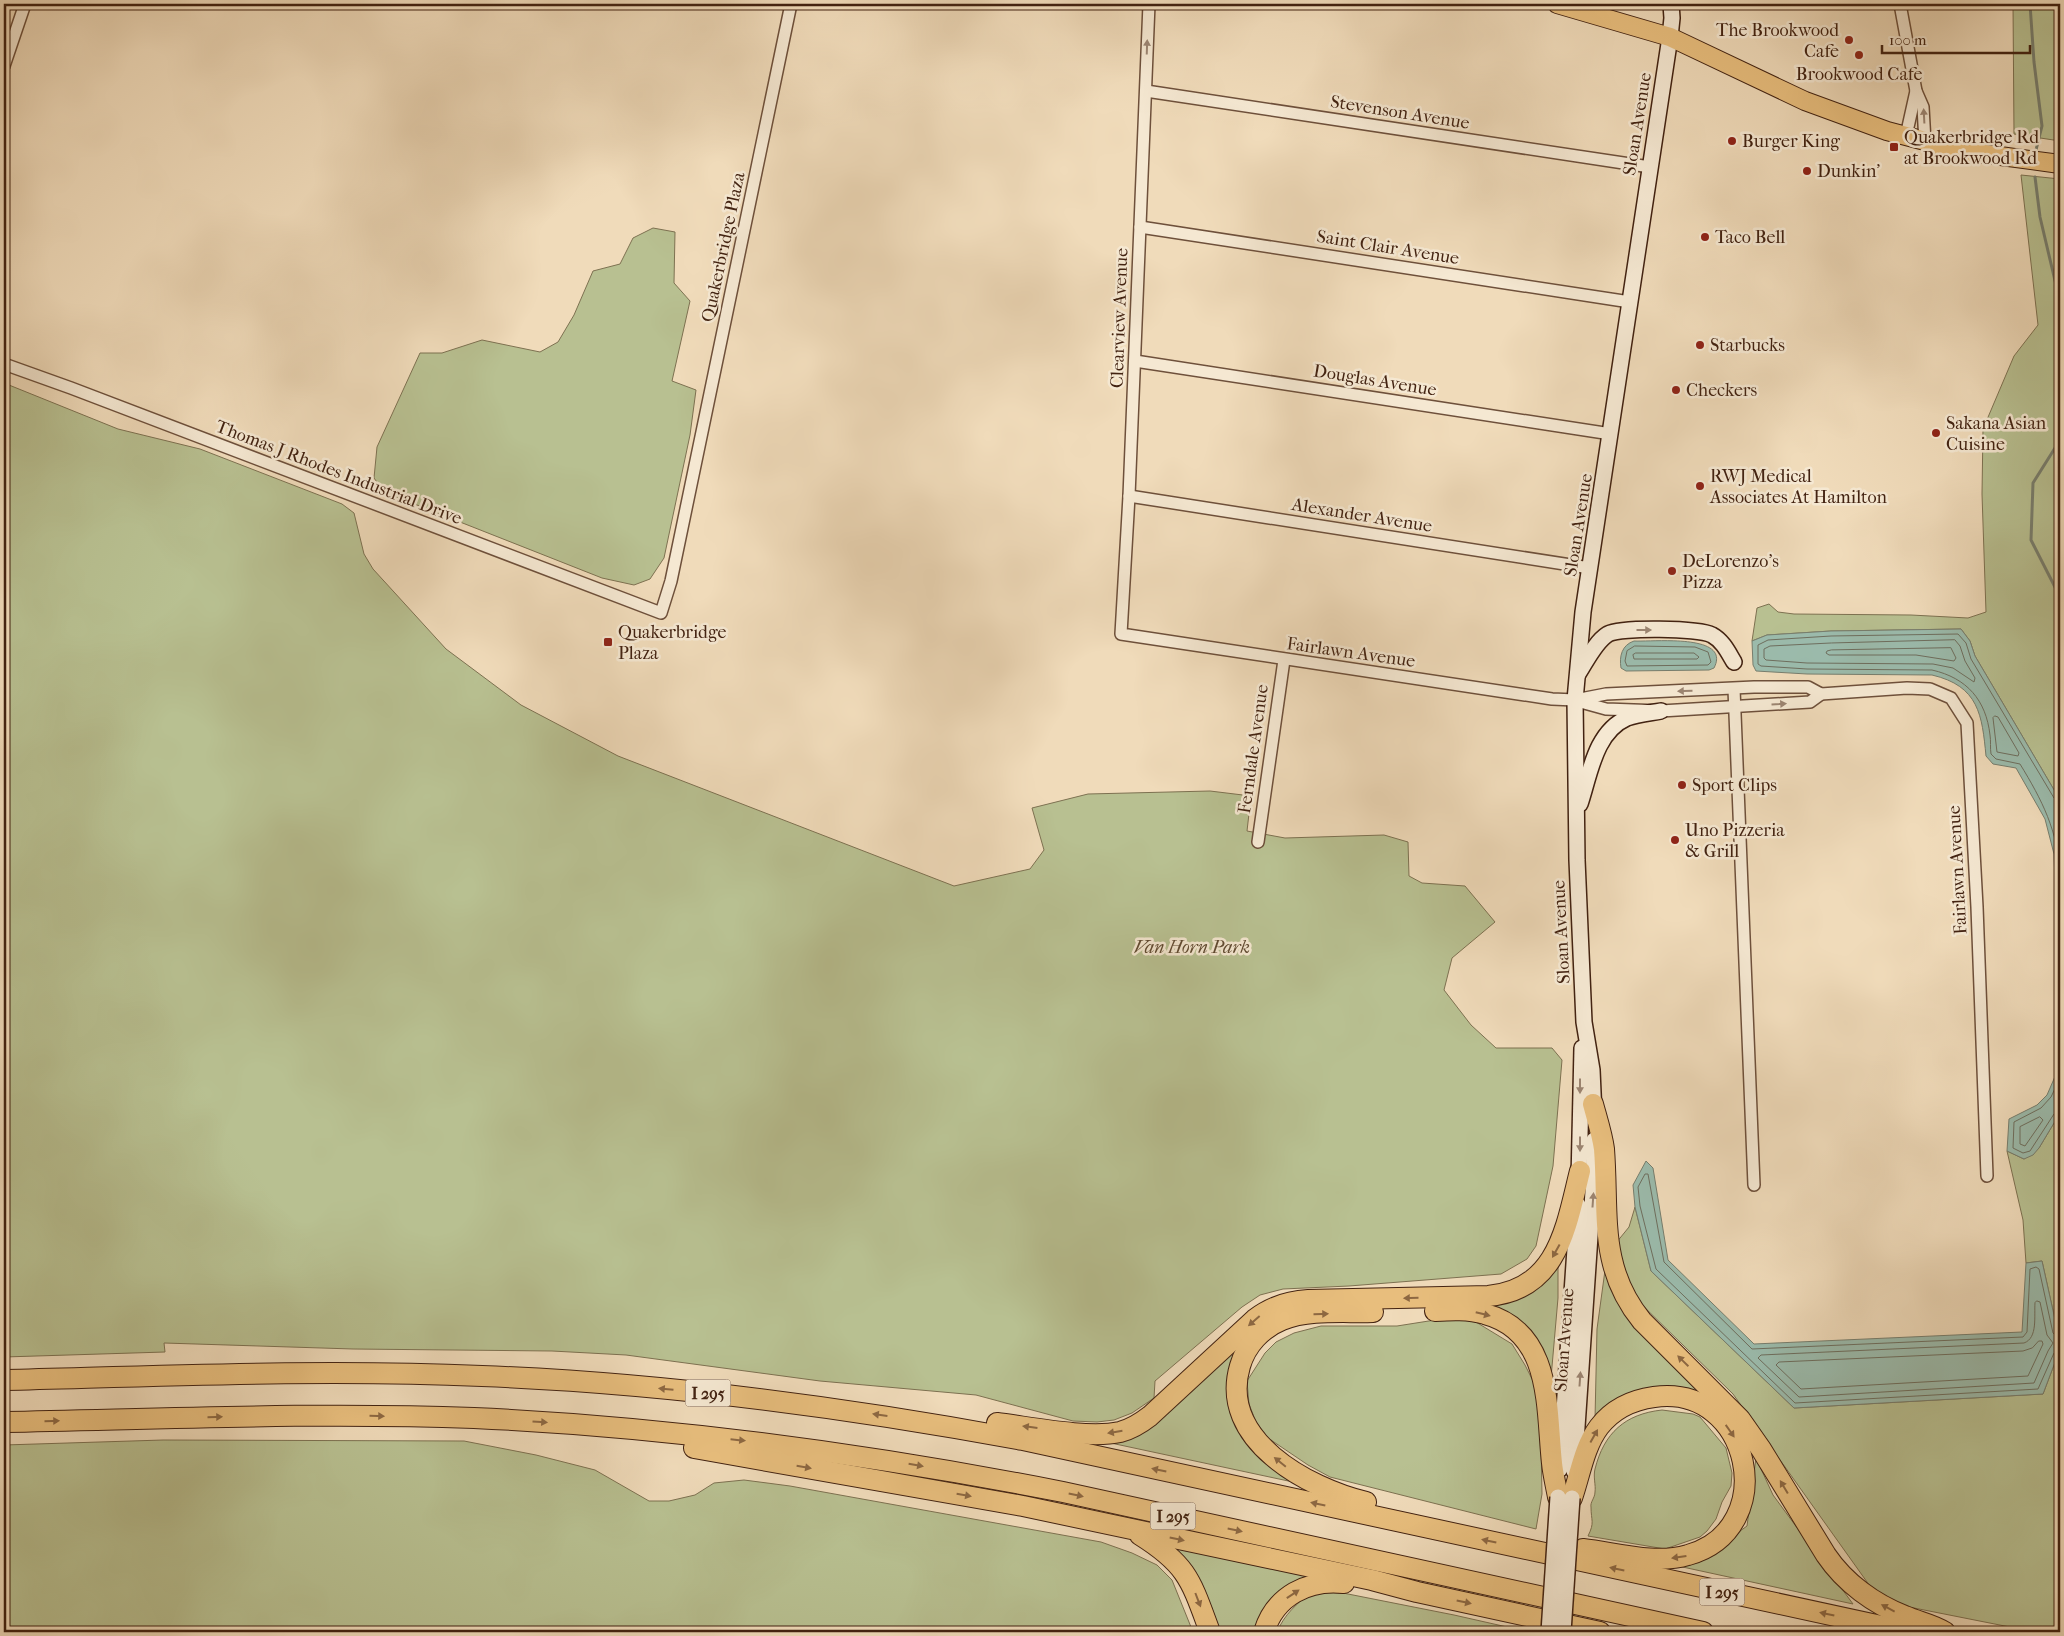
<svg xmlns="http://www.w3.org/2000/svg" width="2064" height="1636" font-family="'IM FELL French Canon',serif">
<rect width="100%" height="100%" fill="#f0dbba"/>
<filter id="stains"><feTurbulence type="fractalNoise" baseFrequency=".004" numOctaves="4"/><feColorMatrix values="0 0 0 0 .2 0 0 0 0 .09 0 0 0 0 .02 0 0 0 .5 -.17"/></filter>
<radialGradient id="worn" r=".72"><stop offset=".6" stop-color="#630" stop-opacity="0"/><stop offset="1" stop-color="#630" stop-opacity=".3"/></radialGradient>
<g fill="#b8c091" stroke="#7d7151">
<polygon points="2013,4 2060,4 2060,141 2014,134"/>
<polygon points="2021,175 2060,179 2060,800 1975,656 1970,641 1961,629 1831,631 1767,635 1752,641 1757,608 1769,604 1778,612 1794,614 1911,615 1968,618 1986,612 1982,494 1983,429 2014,356 2038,325"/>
<polygon points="653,228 675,232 674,283 690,301 672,381 696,390 690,435 664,558 650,579 634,585 602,578 384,492 374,478 377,447 420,353 442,353 482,340 540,352 558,342 574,315 593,271 620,264 633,238"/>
<polygon points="4,383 118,429 200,449 342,504 354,513 364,554 373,569 446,649 521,705 618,756 954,886 1030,869 1044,850 1032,808 1088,794 1210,791 1251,796 1247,831 1285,838 1384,835 1408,842 1409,876 1422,883 1465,886 1495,922 1452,958 1444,990 1471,1025 1496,1048 1552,1048 1562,1060 1553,1166 1536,1246 1527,1259 1501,1274 1349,1286 1283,1289 1260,1295 1242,1307 1155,1381 1154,1398 1132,1413 1114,1420 1097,1422 1073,1421 976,1395 820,1381 626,1355 552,1351 353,1349 164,1343 165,1352 4,1357"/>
<polygon points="2060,1113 2060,1342 2042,1261 2026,1263 2023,1220 2007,1151 2024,1159 2039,1148"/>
<polygon points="1635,1207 1651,1271 1794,1408 2043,1394 2060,1349 2060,1632 2035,1632 1904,1606 1872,1589 1733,1394 1634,1297 1616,1243 1629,1227"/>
<polygon points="1558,1261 1558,1298 1551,1378 1484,1302"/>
<polygon points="1606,1263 1709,1399 1661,1391 1595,1419 1597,1329"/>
<polygon points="1471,1319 1512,1344 1525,1365 1540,1395 1542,1494 1536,1529 1330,1477 1308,1465 1268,1438 1256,1422 1249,1404 1247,1381 1265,1353 1276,1342 1294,1333 1321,1326 1397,1326 1435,1320"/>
<polygon points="1241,1343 1230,1392 1293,1482 1092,1439 1132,1433"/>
<path d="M 1662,1410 L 1693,1414 L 1700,1417 L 1726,1448 L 1732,1473 L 1731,1486 L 1722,1502 L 1716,1519 L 1707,1531 L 1700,1537 L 1665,1549 L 1588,1536 C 1595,1522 1591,1521 1591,1507 C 1590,1502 1595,1498 1595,1492 C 1596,1485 1593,1477 1595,1469 C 1604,1433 1625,1414 1662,1410 Z"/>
<polygon points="163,1440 464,1441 536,1455 595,1470 649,1501 669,1501 695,1495 714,1483 744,1480 790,1486 1101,1542 1132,1553 1157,1565 1172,1580 1193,1632 4,1632 4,1445"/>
<polygon points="1756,1458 1773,1495 1853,1604 1678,1566 1704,1557 1747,1526"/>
<polygon points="1171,1548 1325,1576 1258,1632 1219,1632 1212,1608 1204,1593"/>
<path d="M 1312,1592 L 1343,1593 L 1454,1615 L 1516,1629 L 1520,1632 L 1277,1632 C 1284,1615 1297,1603 1312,1592 Z"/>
</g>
<g fill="#9bbbac" stroke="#777e6e">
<path d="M 1961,629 L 1970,641 L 1975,656 L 2060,800 L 2060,1014 L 2054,854 L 2045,819 L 2016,768 L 1993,764 L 1986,756 C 1982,715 1979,686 1932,675 L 1807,674 L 1756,671 L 1753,665 L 1752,641 L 1767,635 L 1831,631 Z"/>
<path d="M 1634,641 C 1652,642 1732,633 1714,668 L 1709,670 L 1626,671 L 1621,668 C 1619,656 1622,645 1634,641 Z"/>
<polygon points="2060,1065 2060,1113 2039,1148 2033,1155 2024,1159 2007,1151 2009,1119 2037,1105 2047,1095"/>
<polygon points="1646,1161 1653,1168 1668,1260 1754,1344 2022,1332 2026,1263 2042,1261 2060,1342 2060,1349 2043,1394 1794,1408 1651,1271 1635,1207 1633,1185"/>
</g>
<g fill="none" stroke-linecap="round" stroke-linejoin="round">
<g stroke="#6e6e5e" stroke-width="1">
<polygon points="1955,640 1960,646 1965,661 1975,678 1974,682 1953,668 1933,664 1807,663 1766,660 1764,658 1764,649 1770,646 1831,643"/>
<polygon points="1635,646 1695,647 1708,652 1711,662 1708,665 1627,666 1625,661 1627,651"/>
<polygon points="1951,648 1956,658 1954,661 1916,655 1829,655 1826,653 1827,651 1831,650"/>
<polygon points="1636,653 1694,653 1699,657 1697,659 1634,659 1633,655"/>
<polygon points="1995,716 1998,717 2019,753 2018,756 1997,752 1993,718"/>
<path d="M 2060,801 L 2054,798 L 1971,659 L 1966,643 L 1958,634 L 1831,636 L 1768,640 L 1758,645 L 1758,664 L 1761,666 L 1807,669 L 1932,670 C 1967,678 1986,700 1990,735 C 1991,741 1990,748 1991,754 L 1996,759 L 2020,764 C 2042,800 2058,831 2060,874"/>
<polyline points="2060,1078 2051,1097 2041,1108 2014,1122 2013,1148 2023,1153 2030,1151 2054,1114 2060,1112"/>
<polygon points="2040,1117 2043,1120 2025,1146 2020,1144 2020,1127"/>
<path d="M 2037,1301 L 2040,1302 L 2047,1335 L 2053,1343 L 2048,1351 L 2034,1383 L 1799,1397 L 1758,1358 L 1761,1355 L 2024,1343 C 2038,1338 2034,1316 2035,1303 Z"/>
<polyline points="2060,1337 2056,1336 2053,1333 2039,1269 2036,1267 2030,1269 2027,1332 2023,1337 1752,1349 1664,1262 1648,1174 1645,1174 1638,1187 1640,1206 1656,1269 1795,1403 2038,1389 2054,1353 2060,1350"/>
<polygon points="2039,1341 2042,1341 2043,1344 2028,1376 1801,1389 1776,1365 1779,1362 2023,1351 2032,1348"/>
</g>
<g stroke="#777e6e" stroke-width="3">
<polyline points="2030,4 2034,62 2042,126 2036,150"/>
<polyline points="2035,177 2040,217 2060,302"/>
<polyline points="2060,440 2033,483 2031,540 2060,597"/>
</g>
<defs>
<g id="street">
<polyline points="1149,4 1129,496 1121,634 1552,699 1575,700 1606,694 1754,687 1808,687 1821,694 1907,688 1930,689 1951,698 1967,723 1977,907 1987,1176"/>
<polyline points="1900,4 1916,91 1923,107 1925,142"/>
<polyline points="4,66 25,4"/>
<polyline points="1146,91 1650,167"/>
<polyline points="1906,136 1916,91"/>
<polyline points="1140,227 1630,302"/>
<polyline points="1135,361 1611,434"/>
<polyline points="4,364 71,388 661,613 671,581 791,4"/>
<polyline points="1129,496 1590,568"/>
<polyline points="1734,689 1754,1185"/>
<polyline points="1577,701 1606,709 1661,711 1810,702 1821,694"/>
<polyline points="1258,842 1284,660"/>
</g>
<g id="secondary">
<path d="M 1578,674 C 1586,662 1595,642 1608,634 C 1621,627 1698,628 1712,635 C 1723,641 1728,652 1734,662"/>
<path d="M 1580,804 C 1590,774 1595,732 1627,718 C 1637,714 1650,713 1661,711"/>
<polyline points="1594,1115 1592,1070 1584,1022 1577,860 1575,700 1583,612 1670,37 1672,18 1671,4"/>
<polyline points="1579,1180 1582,1048"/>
<polyline points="1560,1469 1578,1205"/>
<polyline points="1574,1471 1594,1177 1594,1140"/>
</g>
<polyline id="primary" points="1557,4 1670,37 1805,101 1887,131 1963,151 2060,164"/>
<g id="highway">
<path d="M 1593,1104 C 1597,1119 1602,1134 1604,1149 C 1609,1214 1598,1267 1642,1321 L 1740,1419 L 1761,1449 L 1826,1555 C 1845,1583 1874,1604 1905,1616 C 1919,1622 1932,1624 1945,1632"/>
<path d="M 1435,1311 C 1451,1310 1468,1309 1485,1314 C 1553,1332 1546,1409 1552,1463 C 1553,1474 1556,1486 1558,1497"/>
<path d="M 4,1380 C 163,1376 323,1369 482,1376 C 664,1383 845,1407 1023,1440 L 1909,1632"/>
<path d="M 4,1422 C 161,1419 318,1412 474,1418 C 672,1427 869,1454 1063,1492 L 1703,1632"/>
<path d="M 997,1423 C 1030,1427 1088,1439 1120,1432 C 1132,1429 1141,1423 1150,1416 L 1255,1319 C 1271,1307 1288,1301 1308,1300 L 1488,1296 C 1558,1290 1566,1227 1580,1171"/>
<polyline points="694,1448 1023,1506 1372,1580 1417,1592 1600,1632"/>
<path d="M 1572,1498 C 1580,1475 1584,1447 1599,1427 C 1612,1410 1632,1400 1654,1397 C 1751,1383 1782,1529 1688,1555 C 1655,1565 1617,1553 1583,1549"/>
<path d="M 1366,1502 C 1308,1488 1218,1440 1240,1366 C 1246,1345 1262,1328 1282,1320 C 1309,1309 1345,1313 1373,1312"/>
<path d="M 1140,1535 C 1188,1565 1191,1581 1210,1632"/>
<path d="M 1264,1632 C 1275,1596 1308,1579 1344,1583"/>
</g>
</defs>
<use href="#street" stroke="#6e503b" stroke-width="14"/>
<use href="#secondary" stroke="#422211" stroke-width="18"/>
<use href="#primary" stroke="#422211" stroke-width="20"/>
<use href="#highway" stroke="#422211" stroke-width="22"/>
<use href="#street" stroke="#f5e8d2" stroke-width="11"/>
<use href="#secondary" stroke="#f5e8d2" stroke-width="15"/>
<use href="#primary" stroke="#e8be7d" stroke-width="18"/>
<use href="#highway" stroke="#e8be7d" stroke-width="20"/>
<defs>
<g id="secondary-bridge">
<polyline points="1549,1632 1558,1497"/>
<polyline points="1563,1632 1572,1498"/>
</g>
</defs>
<use href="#secondary-bridge" stroke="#422211" stroke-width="18" stroke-linecap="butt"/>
<use href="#secondary-bridge" stroke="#f5e8d2" stroke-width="15"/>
</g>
<defs><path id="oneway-solid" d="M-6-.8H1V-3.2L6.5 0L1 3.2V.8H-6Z" transform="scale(1.25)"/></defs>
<g fill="#9c8572">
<use href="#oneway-solid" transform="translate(1147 47) rotate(-88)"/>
<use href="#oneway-solid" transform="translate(1924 116) rotate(-93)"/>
<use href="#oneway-solid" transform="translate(1644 630)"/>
<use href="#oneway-solid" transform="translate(1685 691) rotate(178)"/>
<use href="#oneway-solid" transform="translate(1779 704) rotate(-4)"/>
<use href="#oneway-solid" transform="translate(1580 1086) rotate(90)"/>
<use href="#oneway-solid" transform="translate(1580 1144) rotate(90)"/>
<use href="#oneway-solid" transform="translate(1593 1200) rotate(-86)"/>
<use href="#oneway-solid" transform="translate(1580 1379) rotate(-86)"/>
</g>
<g fill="#8d6842">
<use href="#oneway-solid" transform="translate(1556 1251) rotate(119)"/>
<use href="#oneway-solid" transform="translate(1411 1298) rotate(179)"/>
<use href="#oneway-solid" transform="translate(1321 1314) rotate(-1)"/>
<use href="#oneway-solid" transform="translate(1483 1314) rotate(14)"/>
<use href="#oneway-solid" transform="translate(1254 1321) rotate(139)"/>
<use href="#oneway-solid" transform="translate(1683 1361) rotate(-136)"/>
<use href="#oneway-solid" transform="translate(666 1389) rotate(-175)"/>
<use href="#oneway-solid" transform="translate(880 1415) rotate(-172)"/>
<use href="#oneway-solid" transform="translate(377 1416) rotate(1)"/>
<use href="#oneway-solid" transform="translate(215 1417) rotate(-1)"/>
<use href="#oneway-solid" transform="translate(52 1421) rotate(-1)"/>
<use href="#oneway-solid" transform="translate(540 1422) rotate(4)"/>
<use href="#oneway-solid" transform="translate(1030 1427) rotate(-173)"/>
<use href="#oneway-solid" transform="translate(1730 1431) rotate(55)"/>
<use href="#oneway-solid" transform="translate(1115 1432) rotate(171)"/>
<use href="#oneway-solid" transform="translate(1594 1436) rotate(-61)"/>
<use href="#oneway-solid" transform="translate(738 1440) rotate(6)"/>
<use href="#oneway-solid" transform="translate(1280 1462) rotate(-141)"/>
<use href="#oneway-solid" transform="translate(916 1465) rotate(10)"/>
<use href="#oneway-solid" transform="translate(804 1467) rotate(10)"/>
<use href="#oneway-solid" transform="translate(1159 1470) rotate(-168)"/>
<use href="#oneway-solid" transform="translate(1784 1487) rotate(-121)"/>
<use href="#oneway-solid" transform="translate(964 1495) rotate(10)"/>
<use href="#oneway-solid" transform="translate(1076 1495) rotate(12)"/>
<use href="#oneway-solid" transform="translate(1318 1504) rotate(-168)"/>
<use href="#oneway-solid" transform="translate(1235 1530) rotate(12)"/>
<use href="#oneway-solid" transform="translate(1177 1539) rotate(12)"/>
<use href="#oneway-solid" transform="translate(1489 1541) rotate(-168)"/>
<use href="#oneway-solid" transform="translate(1679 1557) rotate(172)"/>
<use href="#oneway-solid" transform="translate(1617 1569) rotate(-168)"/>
<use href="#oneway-solid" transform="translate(1293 1594) rotate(-34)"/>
<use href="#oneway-solid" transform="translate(1198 1600) rotate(69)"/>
<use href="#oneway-solid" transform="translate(1464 1602) rotate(12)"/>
<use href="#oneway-solid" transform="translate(1888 1608) rotate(-152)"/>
<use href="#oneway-solid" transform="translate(1827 1614) rotate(-168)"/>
</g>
<g fill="#8f2418" stroke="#f5e8d2" stroke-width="2">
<circle cx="1849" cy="40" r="5"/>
<circle cx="1859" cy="55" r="5"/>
<circle cx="1732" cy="141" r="5"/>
<rect x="1889" y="142" width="10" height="10" rx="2.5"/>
<circle cx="1807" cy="171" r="5"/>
<circle cx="1705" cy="237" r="5"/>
<circle cx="1700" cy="345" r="5"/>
<circle cx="1676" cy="390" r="5"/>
<circle cx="1936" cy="433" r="5"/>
<circle cx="1700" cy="486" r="5"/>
<circle cx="1672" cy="571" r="5"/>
<rect x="603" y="637" width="10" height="10" rx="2.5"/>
<circle cx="1682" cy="785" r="5"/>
<circle cx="1675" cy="840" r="5"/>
</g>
<g text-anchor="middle" stroke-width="5" stroke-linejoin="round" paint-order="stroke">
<g fill="#f5e8d2" stroke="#785d4b" stroke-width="1">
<rect x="685.5" y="1379.5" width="45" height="27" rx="4"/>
<rect x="1150.5" y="1502.5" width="45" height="27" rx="4"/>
<rect x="1699.5" y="1578.5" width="45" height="27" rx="4"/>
</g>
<g font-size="16" font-weight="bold" fill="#422211">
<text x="708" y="1399">I 295</text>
<text x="1173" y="1522">I 295</text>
<text x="1722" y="1598">I 295</text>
</g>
<g font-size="18" fill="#422211" stroke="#f5e8d2" text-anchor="start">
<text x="1839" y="36" text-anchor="end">The Brookwood<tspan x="1839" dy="21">Cafe</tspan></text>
<text x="1859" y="80" text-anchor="middle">Brookwood Cafe</text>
<text x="1904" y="143">Quakerbridge Rd<tspan x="1904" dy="21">at Brookwood Rd</tspan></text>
<text x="1742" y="147">Burger King</text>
<text x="1817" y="177">Dunkin'</text>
<text x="1715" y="243">Taco Bell</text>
<text x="1710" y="351">Starbucks</text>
<text x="1686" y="396">Checkers</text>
<text x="1946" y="429">Sakana Asian<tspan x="1946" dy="21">Cuisine</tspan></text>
<text x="1710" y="482">RWJ Medical<tspan x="1710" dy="21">Associates At Hamilton</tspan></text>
<text x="1682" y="567">DeLorenzo's<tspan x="1682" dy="21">Pizza</tspan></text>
<text x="618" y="638">Quakerbridge<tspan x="618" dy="21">Plaza</tspan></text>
<text x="1692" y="791">Sport Clips</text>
<text x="1685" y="836">Uno Pizzeria<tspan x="1685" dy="21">&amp; Grill</tspan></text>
</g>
<g font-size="18" fill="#422211" stroke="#f5e8d2">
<text transform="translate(1400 112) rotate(9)" y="6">Stevenson Avenue</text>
<text transform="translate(1637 124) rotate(-81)" y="6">Sloan Avenue</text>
<text transform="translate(723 247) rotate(-78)" y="6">Quakerbridge Plaza</text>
<text transform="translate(1388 247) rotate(9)" y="6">Saint Clair Avenue</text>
<text transform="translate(1119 318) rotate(-88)" y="6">Clearview Avenue</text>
<text transform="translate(1375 380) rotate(9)" y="6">Douglas Avenue</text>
<text transform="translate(339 472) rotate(21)" y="6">Thomas J Rhodes Industrial Drive</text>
<text transform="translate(1362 515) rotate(9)" y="6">Alexander Avenue</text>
<text transform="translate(1578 525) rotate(-81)" y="6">Sloan Avenue</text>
<text transform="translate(1351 652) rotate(8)" y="6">Fairlawn Avenue</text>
<text transform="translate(1253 749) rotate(-82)" y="6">Ferndale Avenue</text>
<text transform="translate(1957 870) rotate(-93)" y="6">Fairlawn Avenue</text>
<text transform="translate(1561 932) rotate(-93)" y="6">Sloan Avenue</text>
<text transform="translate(1564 1340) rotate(-86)" y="6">Sloan Avenue</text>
</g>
<g font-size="18" font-style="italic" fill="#604a31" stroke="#f5e8d2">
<text x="1192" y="953">Van Horn Park</text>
</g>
</g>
<rect width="2064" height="1636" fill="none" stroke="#f0dbba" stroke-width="20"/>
<rect x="5" y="5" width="2054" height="1626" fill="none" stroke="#422211" stroke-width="2.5"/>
<rect x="10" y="10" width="2044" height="1616" fill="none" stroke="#422211"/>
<path d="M1882 45v8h148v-8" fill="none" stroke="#422211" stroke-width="2.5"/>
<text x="1889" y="45" font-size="15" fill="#422211" stroke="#f5e8d2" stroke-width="4" paint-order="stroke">100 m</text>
<rect width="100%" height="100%" filter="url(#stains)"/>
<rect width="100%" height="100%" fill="url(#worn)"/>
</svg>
